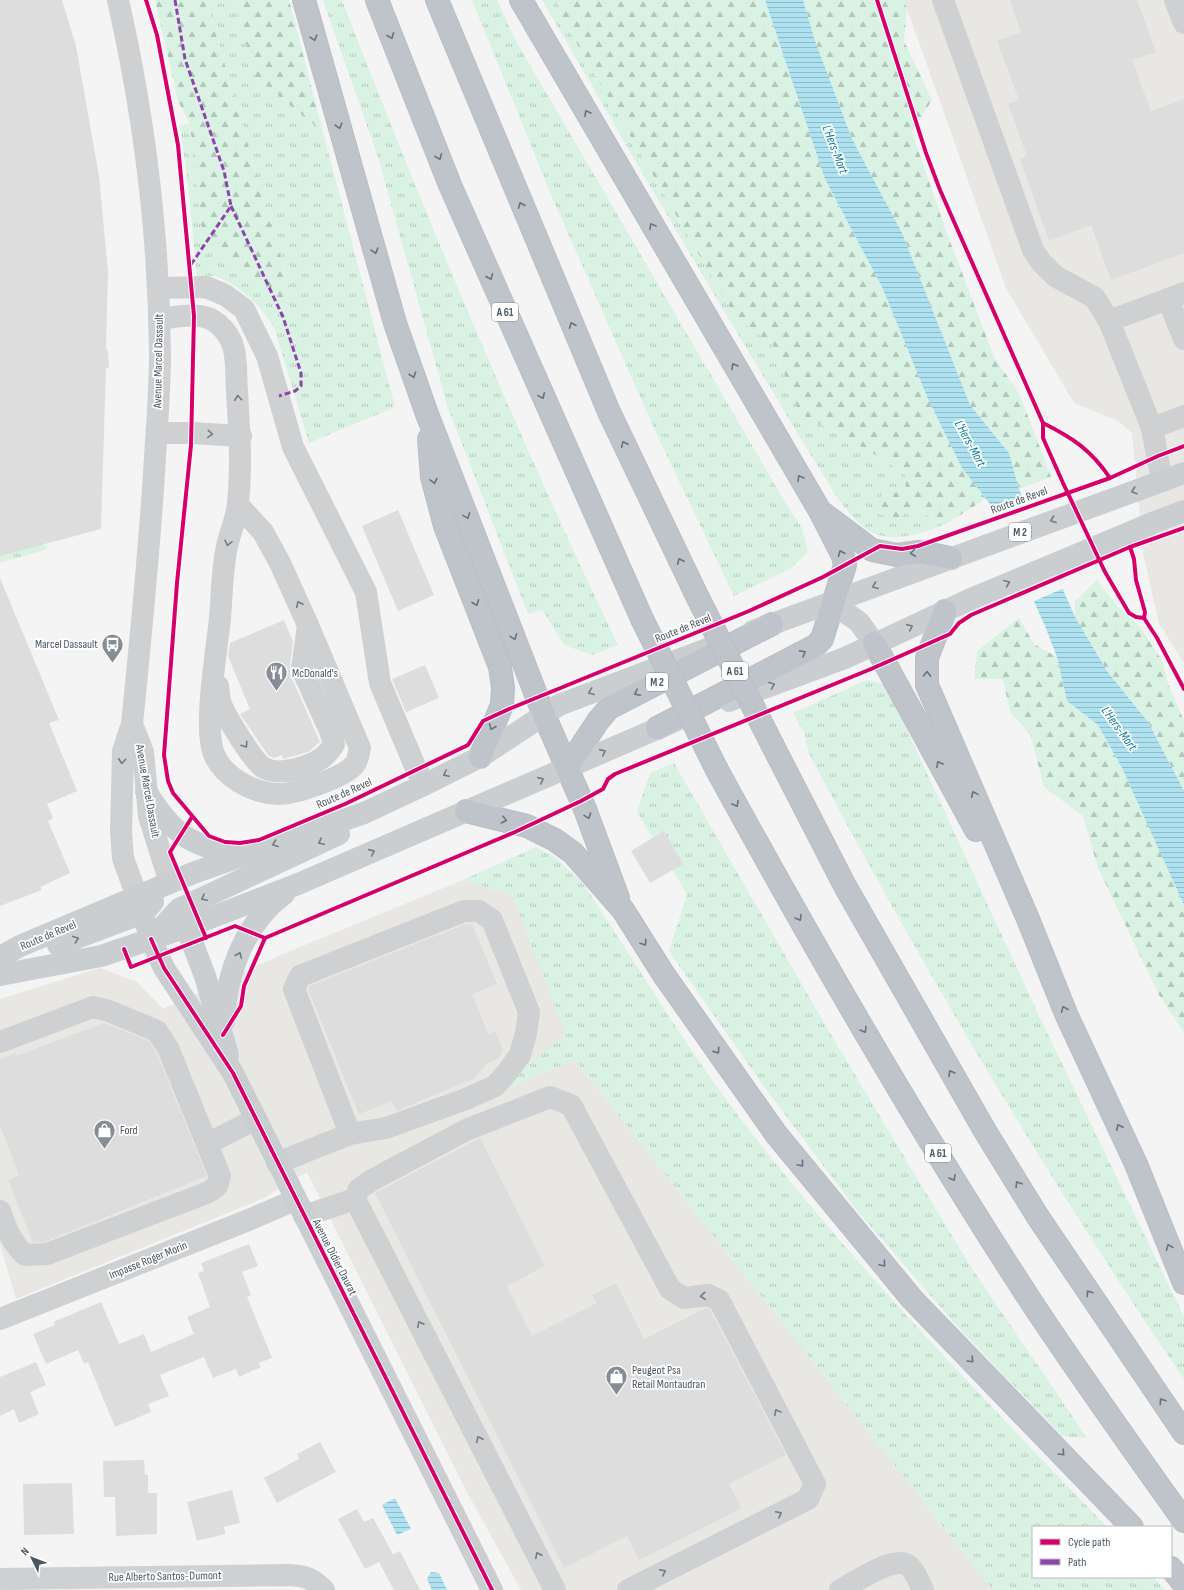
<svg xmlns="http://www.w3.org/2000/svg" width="1184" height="1590" font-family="'Sofia Sans Condensed',sans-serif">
<defs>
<pattern id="grass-tufts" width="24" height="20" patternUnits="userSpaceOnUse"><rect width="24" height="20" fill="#d9f2e3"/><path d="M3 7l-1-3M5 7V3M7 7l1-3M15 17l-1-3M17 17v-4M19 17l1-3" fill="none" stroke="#b2c7bb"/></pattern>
<pattern id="forest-firs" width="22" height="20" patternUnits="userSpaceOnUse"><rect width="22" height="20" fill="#d9f2e3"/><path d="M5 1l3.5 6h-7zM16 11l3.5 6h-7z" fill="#b2c7bb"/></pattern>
<pattern id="water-rules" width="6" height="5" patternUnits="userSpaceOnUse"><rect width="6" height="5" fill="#aee2f0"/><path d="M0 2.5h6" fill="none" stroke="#90bac6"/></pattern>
</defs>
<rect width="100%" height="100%" fill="#f4f4f4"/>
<g fill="#e8e7e3">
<polygon points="904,0 1184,0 1184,663 1159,624 1144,558 1132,433 1118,421 1074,403 1006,288"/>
<polygon points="463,880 512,895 567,1035 509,1079 513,1085 575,1060 993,1590 521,1590 468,1494 307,1172 262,1199 16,1299 0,1245 0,999 100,968 137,982 163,1009 283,954"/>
</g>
<g fill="url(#grass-tufts)">
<path d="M 206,0 L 234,0 L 255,76 L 323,132 L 395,407 L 309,443 L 275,330 C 265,310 236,280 212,276 C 208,276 201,278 197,278 L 189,194 L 180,125 L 190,124 L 202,232 L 285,308 L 289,286 Z"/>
<path d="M 323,0 L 342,0 C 426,218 517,434 618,645 L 592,655 L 564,645 L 542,609 L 528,614 L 447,405 L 378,157 Z"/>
<polygon points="472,0 497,0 516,41 788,507 802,528 808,552 790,569 734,596 657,435 551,195"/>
<path d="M 542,0 L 554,0 L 568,28 L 735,317 L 774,346 L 799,413 L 871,452 L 906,474 C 907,508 917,508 943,525 C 920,534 889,545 866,529 C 846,514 833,491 821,471 C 804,445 789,419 773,392 C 694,263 618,131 542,0 Z"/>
<polygon points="0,507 35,544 46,545 48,549 0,563"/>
<path d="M 867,680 L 886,685 L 1041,1020 L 1184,1317 L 1184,1379 C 1047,1178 923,969 809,754 L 804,733 L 793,713 Z"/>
<polygon points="674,763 830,1033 915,1175 973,1270 1087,1438 1062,1436 955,1324 855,1208 762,1084 669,951 687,894 637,812 650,773"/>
<path d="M 536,847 L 553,856 L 582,882 C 632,956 677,1034 731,1106 C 844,1256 976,1391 1107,1527 L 1033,1527 L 1033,1577 L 1153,1577 L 1165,1590 L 993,1590 L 575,1060 L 513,1085 L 509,1079 L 566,1035 L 512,895 L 463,880 Z"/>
</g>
<g fill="url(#forest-firs)">
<polygon points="155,0 206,0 289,286 285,308 258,289 202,232 190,124 178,101"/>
<polygon points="234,0 289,0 323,132 255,76"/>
<polygon points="554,0 765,0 825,179 883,289 928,399 962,468 986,499 944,525 913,506 898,520 877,513 882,493 906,492 905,474 871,452 799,413 774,346 735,317 568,28"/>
<polygon points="803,0 904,0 907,9 904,41 932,100 912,132 945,228 994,357 1020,395 1051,477 1019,489 1009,453 970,405 902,233 852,139 815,41"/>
<polygon points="1097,580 1118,607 1141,628 1163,662 1168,684 1184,721 1184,791 1148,722 1107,671 1075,617 1075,601"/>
<polygon points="1019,618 1034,644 1057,657 1067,701 1098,725 1122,768 1179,892 1184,905 1184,1033 1159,995 1098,868 1083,816 1044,787 1030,734 1010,712 1003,679 974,679 977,651"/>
</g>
<g fill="url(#water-rules)">
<polygon points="765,0 803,0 815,41 852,139 902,233 970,405 1009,453 1019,489 1075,617 1107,671 1148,722 1184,791 1184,905 1122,768 1098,725 1067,701 1057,657 1045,626 990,504 962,468 928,399 883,289 825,179"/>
<polygon points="395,1498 411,1529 397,1535 382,1505"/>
<polygon points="431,1572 439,1573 447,1590 432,1590 427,1579"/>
</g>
<polygon fill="#f4f4f4" points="1025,497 1064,588 1032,602 990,509"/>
<g fill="#ddddde">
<polygon points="0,0 62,0 76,46 99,176 108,272 106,348 108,352 109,368 106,368 101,529 0,556"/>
<polygon points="1010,0 1137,0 1156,52 1132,60 1151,111 1184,99 1184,253 1111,280 1091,225 1049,241 1020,159 1027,156 1008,104 1019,100 997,41 1021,32"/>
<polygon points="398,510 434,595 398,611 362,526"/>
<polygon points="0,578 59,720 49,723 77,791 47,804 53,818 48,821 70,873 40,887 42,890 0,906"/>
<polygon points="284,620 293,641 290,667 290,674 320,742 308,752 283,759 282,755 274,758 268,755 240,714 250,709 228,656 230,643"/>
<polygon points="425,665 439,698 406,712 392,679"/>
<polygon points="664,831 683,864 650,883 631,851"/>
<polygon points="466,924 472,924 497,984 472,994 488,1034 495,1031 503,1050 499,1058 488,1063 473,1079 396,1111 392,1101 359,1114 308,989 309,986"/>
<polygon points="104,1023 149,1041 157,1054 207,1176 44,1242 33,1242 8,1180 19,1175 0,1125 0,1059 15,1053 16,1056"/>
<polygon points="480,1138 545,1266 507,1286 532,1336 597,1303 592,1295 616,1283 644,1339 706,1308 710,1310 786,1455 729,1484 742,1508 639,1560 627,1536 564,1568 375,1193"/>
<polygon points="249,1244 258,1266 242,1272 251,1295 247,1297 272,1358 259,1363 261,1367 239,1377 236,1369 213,1378 204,1357 160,1375 169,1396 148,1404 151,1412 115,1427 88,1362 84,1364 78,1350 46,1364 33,1334 55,1325 53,1322 101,1302 119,1344 144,1334 151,1352 194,1334 187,1317 210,1307 198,1273 204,1271 201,1263"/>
<polygon points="36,1362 46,1385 30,1392 39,1414 19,1423 14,1409 0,1416 0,1377"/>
<polygon points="320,1442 336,1472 277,1503 264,1478 299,1459 297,1454"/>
<polygon points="144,1460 145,1475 148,1475 148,1493 157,1493 157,1534 116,1536 115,1497 104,1497 103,1461"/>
<polygon points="72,1483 74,1534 24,1535 23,1484"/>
<polygon points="232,1490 240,1523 224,1527 225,1534 197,1541 187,1502"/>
<polygon points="357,1509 364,1522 373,1518 393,1554 385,1558 400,1551 420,1590 394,1590 379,1562 365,1569 338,1519"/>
</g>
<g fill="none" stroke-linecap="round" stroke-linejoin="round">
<defs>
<g id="highway">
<polyline points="304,0 395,323 427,414 544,715 585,809 618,898"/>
<polyline points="377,0 450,185 642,619"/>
<polyline points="437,0 609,412 697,596"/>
<polyline points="521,0 820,511 843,556 845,565 822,639 815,646 657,728"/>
<polyline points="429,439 432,477 445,526 500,667 503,688 502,705 480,757"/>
<polyline points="824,514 872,550 897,555 919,552 951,558"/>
<polyline points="945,611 927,658 927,685 1028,919 1067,1016 1136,1164 1184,1283"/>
<polyline points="874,643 976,830"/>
<polyline points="773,746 845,886 985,1131 1038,1217 1184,1433"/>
<polyline points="567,768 598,721 609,708 772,624"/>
<path d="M 717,770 C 817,953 922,1135 1036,1309 C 1084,1381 1134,1451 1184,1521"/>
<polyline points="466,811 527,826 555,840 573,853 623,910 664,975 776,1134 912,1299 1132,1527"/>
<polyline points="1171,1568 1184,1584"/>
</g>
</defs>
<use href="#highway" stroke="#b9bec3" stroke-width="24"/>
<g stroke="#ced0d2" stroke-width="22">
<path d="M 118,0 C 145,119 159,233 160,355 C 160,389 157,423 155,457 C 150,546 141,635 132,724 L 123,751 L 121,832 L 123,858 L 137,897"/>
<polyline points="943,0 1033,250 1041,262 1055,276 1095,298 1109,321 1152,428"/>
<polyline points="1175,0 1184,23"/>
<polyline points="159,288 206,287 225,295 244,309 267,356 293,447 366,592 380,683 417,771 426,784"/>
<polyline points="1168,299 1184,339"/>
<path d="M 159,319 C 178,317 202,310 218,324 C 240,342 235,366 237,391 C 239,428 242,465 238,503 C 237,518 230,532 227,546 C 222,569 222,594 220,618 C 217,649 203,728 214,754 C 223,777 253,793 277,794 C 294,795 345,777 355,764 C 358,760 359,752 360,748 L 308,625 L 280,563 L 263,532 L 238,505"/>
<polyline points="1109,321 1184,293"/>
<polyline points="157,433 192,433 241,436"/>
<polyline points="1162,481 1152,428 1184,416"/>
<path d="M 218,686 C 219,692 219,698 221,704 C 225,715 254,763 264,768 C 276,774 291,771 303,767 C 317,762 326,758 334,744 L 330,731 L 302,669 L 308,625"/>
<polyline points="132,724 143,752 149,816 170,883"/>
<path d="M 0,1042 L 93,1007 L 109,1011 L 157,1031 L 168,1048 L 220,1176 L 217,1186 L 209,1192 L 47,1254 L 25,1255 C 11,1242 6,1228 0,1211"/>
<polyline points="207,1144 256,1119"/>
<polyline points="277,1163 350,1134 386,1128 466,1099 495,1086 505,1075 520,1055 526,1033 529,1012 492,920 479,911 464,911 300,976 294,989 350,1134"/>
<polyline points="355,1199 359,1189 372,1180 466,1130 550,1097 571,1105 670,1289 684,1298 708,1295 719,1300 815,1484 808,1499 628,1590"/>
<polyline points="304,1216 355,1199 555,1590"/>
<polyline points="0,1319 251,1219 295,1200"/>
<path d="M 0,1579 L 289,1575 C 306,1576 312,1578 324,1590"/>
<path d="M 840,1590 C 855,1582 890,1558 906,1564 C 914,1568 919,1582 923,1590"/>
</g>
<g stroke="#caced1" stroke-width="22">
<polyline points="832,603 859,622 874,643"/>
<polyline points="753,631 1184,473"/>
<polyline points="729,701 845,658 971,599 1155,522 1184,511"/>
<path d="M 146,791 C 173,836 191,845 241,856"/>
<polyline points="137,897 151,939 164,968 233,1073 492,1590"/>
<polyline points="181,913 205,976 228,1055"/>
<polyline points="154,936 179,909 339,834"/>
<polyline points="58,945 143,913 153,902"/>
<polyline points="0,957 20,946 193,873 364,813 426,784 480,757 559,705 710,648"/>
<polyline points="0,975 101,956 187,927 298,884 675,721"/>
<path d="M 224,1021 C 226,975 244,923 284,894"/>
</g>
<use href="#highway" stroke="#bec4c9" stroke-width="22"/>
<defs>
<g id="highway-bridge">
<polyline points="697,596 773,746"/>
<polyline points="642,619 717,770"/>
</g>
</defs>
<use href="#highway-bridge" stroke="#b9bec3" stroke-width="24" stroke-linecap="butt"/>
<use href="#highway-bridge" stroke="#bec4c9" stroke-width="22"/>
<g stroke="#8e44ad" stroke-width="3" stroke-dasharray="6 3" stroke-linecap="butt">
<polyline points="175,0 185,59 224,171 231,206 190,266"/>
<polyline points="231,206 283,317 301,373 301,386 295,391 279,396"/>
</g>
<defs>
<g id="cycleway">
<polyline points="146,0 157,35 178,145 194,316 191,445 177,583 164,755 168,781 173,793 209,836 225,842 240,843 259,840 345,804 468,745 483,721 509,709 749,611 823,577 880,546 902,549 918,546 1110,478 1158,456 1184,446"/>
<polyline points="877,0 926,153 940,190 1043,423 1043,438 1063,483 1105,572 1129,613 1136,617 1144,618 1157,638 1184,689"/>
<path d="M 1043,423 C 1073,438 1091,450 1110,478"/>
<polyline points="1130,547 1134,559 1136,580 1145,612 1144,618"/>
<polyline points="192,817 170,852 206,938"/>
<polyline points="265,938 515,832 581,801 603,789 608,779 615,774 871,669 950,634 959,623 971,615 1130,547 1184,528"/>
<polyline points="151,939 164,968 233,1073 492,1590"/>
<polyline points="124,949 131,967 235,926 265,938"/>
<polyline points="223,1035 241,1006 244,986 265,938"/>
</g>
</defs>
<use href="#cycleway" stroke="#fff" stroke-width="6"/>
<use href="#cycleway" stroke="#d6006c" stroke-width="4"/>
</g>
<defs><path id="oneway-chevron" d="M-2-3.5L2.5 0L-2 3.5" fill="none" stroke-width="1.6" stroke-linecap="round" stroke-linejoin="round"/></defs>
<g stroke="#67727b">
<use href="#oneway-chevron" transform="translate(391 36) rotate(68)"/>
<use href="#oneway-chevron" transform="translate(314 38) rotate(74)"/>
<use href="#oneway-chevron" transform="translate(587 113) rotate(-120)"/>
<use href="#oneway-chevron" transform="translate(339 126) rotate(74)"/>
<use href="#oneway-chevron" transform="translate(439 157) rotate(68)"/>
<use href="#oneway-chevron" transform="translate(521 205) rotate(-113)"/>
<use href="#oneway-chevron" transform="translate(652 226) rotate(-120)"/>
<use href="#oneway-chevron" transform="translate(375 251) rotate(74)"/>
<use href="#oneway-chevron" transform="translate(490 277) rotate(67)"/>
<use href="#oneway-chevron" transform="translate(572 325) rotate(-113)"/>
<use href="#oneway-chevron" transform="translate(734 366) rotate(-121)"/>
<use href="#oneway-chevron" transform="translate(413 375) rotate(71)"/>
<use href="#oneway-chevron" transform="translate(542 396) rotate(66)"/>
<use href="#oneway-chevron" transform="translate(624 444) rotate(-115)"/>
<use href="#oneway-chevron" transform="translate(800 478) rotate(-121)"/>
<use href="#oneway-chevron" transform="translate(434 481) rotate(77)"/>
<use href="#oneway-chevron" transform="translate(467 516) rotate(69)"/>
<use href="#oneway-chevron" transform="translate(841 553) rotate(-113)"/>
<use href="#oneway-chevron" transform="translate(913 553) rotate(173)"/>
<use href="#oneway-chevron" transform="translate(680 561) rotate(-115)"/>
<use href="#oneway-chevron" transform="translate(476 603) rotate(68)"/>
<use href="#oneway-chevron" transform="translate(514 637) rotate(69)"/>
<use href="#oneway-chevron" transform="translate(803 653) rotate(-29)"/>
<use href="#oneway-chevron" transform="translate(927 674) rotate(-89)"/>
<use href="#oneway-chevron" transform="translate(637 693) rotate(153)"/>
<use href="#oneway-chevron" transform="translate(492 727) rotate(112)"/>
<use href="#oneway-chevron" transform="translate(939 764) rotate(-119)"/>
<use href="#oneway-chevron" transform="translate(974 794) rotate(-114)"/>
<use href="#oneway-chevron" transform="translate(736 804) rotate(61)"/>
<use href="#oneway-chevron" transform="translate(588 816) rotate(70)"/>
<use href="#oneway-chevron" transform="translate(504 820) rotate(14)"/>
<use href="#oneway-chevron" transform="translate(799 918) rotate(60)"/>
<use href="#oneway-chevron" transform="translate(644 943) rotate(57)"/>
<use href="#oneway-chevron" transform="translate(1064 1009) rotate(-112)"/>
<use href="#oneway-chevron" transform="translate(864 1030) rotate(60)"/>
<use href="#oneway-chevron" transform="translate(717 1051) rotate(55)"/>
<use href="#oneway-chevron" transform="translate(951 1073) rotate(-120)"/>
<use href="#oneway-chevron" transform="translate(1119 1127) rotate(-115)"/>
<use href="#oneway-chevron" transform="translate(801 1164) rotate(50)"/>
<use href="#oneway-chevron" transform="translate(953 1178) rotate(59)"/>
<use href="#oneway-chevron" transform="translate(1018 1184) rotate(-122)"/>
<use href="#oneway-chevron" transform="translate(1169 1247) rotate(-112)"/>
<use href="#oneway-chevron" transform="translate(883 1264) rotate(50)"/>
<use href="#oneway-chevron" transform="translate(1089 1293) rotate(-124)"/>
<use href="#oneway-chevron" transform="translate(971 1360) rotate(46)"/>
<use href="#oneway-chevron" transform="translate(1162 1401) rotate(-124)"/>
<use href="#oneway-chevron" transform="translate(1062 1453) rotate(46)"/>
</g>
<g stroke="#727b83">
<use href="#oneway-chevron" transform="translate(238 398) rotate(-95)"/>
<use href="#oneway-chevron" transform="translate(210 434) rotate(4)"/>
<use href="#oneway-chevron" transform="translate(228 543) rotate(103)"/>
<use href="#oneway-chevron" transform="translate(299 604) rotate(-115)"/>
<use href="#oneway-chevron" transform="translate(245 745) rotate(56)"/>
<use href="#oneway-chevron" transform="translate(122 761) rotate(94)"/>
<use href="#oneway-chevron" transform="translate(703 1296) rotate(175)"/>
<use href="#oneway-chevron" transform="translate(420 1324) rotate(-117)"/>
<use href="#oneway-chevron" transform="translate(777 1412) rotate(-118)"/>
<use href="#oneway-chevron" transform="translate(479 1439) rotate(-117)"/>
<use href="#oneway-chevron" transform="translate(779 1514) rotate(-27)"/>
<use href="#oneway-chevron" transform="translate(538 1555) rotate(-117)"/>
<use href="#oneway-chevron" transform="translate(663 1572) rotate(-27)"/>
</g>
<g stroke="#707a83">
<use href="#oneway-chevron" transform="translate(1134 491) rotate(161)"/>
<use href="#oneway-chevron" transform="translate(1053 520) rotate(160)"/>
<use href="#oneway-chevron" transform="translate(1007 583) rotate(-23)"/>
<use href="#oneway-chevron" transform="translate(875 586) rotate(159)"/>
<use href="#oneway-chevron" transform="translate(910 627) rotate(-24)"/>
<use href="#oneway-chevron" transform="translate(772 685) rotate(-21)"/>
<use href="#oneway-chevron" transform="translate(591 692) rotate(159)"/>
<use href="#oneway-chevron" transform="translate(603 752) rotate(-24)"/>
<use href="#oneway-chevron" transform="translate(446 774) rotate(153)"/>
<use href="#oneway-chevron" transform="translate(541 780) rotate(-24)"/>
<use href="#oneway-chevron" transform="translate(321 842) rotate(155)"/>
<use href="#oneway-chevron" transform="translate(275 844) rotate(160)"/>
<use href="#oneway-chevron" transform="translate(372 852) rotate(-24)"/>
<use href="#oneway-chevron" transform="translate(204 898) rotate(153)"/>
<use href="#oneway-chevron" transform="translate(76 939) rotate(-20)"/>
<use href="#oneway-chevron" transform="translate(239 955) rotate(-67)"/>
</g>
<defs>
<symbol id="bus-pin" viewBox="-11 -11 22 30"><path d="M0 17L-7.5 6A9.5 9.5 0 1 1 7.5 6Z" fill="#868d94" stroke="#fff"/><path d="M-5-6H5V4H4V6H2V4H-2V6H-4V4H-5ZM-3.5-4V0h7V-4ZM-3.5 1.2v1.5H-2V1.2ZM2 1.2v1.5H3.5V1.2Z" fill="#fff"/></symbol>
<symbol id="restaurant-pin" viewBox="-11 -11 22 30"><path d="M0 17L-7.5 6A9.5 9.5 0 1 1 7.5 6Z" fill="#868d94" stroke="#fff"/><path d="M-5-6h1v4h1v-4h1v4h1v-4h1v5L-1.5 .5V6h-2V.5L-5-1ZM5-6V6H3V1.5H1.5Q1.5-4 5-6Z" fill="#fff"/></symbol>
<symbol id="shop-pin" viewBox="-11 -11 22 30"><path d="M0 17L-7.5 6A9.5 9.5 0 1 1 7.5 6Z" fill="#868d94" stroke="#fff"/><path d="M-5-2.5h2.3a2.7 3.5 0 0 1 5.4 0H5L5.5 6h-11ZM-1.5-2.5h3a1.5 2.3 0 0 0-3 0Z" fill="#fff"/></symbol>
</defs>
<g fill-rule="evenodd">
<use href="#bus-pin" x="100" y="632" width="25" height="34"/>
<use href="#restaurant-pin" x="264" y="660" width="25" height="34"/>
<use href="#shop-pin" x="92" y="1118" width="25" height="34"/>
<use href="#shop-pin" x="604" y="1364" width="25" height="34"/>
</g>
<g text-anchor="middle" stroke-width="3.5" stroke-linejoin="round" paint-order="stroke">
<g fill="#fff" stroke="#808990" stroke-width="1">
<rect x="492" y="303" width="26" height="18" rx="3"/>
<rect x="1009" y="523" width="22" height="18" rx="3"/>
<rect x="722" y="662" width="26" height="18" rx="3"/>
<rect x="646" y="673" width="22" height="18" rx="3"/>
<rect x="925" y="1144" width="26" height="18" rx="3"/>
</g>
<g font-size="11" font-weight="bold" fill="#4a5661">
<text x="505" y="316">A 61</text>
<text x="1020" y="536">M 2</text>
<text x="735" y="675">A 61</text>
<text x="657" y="686">M 2</text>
<text x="938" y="1157">A 61</text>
</g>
<g font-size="12" fill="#4a5661" stroke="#fff">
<text transform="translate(158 361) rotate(-89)" y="4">Avenue Marcel Dassault</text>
<text transform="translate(1019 500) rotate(-20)" y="4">Route de Revel</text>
<text transform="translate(683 628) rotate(-22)" y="4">Route de Revel</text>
<text transform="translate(148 791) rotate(80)" y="4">Avenue Marcel Dassault</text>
<text transform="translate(344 793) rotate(-24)" y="4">Route de Revel</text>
<text transform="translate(48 935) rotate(-23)" y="4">Route de Revel</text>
<text transform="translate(335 1257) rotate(63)" y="4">Avenue Didier Daurat</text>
<text transform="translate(148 1260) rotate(-22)" y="4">Impasse Roger Morin</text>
<text transform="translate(165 1576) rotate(-1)" y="4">Rue Alberto Santos-Dumont</text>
</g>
<g font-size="12" fill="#4a5661" stroke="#fff" text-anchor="start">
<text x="98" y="648" text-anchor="end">Marcel Dassault</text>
<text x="292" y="677">McDonald's</text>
<text x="120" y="1134">Ford</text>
<text x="632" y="1374">Peugeot Psa<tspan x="632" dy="14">Retail Montaudran</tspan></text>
</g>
<g font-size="13" font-style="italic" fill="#0c7c9b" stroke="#fff">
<text transform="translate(836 149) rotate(69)" y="5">L'Hers-Mort</text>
<text transform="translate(971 443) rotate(61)" y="5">L'Hers-Mort</text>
<text transform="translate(1120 728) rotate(54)" y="5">L'Hers-Mort</text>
</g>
</g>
<rect x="1032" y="1526" width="140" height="52" fill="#ffffff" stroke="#b7bbc0"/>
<rect x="1040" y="1539" width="20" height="6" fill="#d6006c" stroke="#b7bbc0"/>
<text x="1068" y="1546" font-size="12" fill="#4a5661">Cycle path</text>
<rect x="1040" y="1559" width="20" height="6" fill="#8e44ad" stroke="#b7bbc0"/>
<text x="1068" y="1566" font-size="12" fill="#4a5661">Path</text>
<g transform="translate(32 1558) rotate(313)" stroke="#ffffff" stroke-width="3" paint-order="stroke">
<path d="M0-3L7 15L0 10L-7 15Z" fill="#4a5661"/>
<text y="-6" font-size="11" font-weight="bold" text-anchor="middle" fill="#4a5661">N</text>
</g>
</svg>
